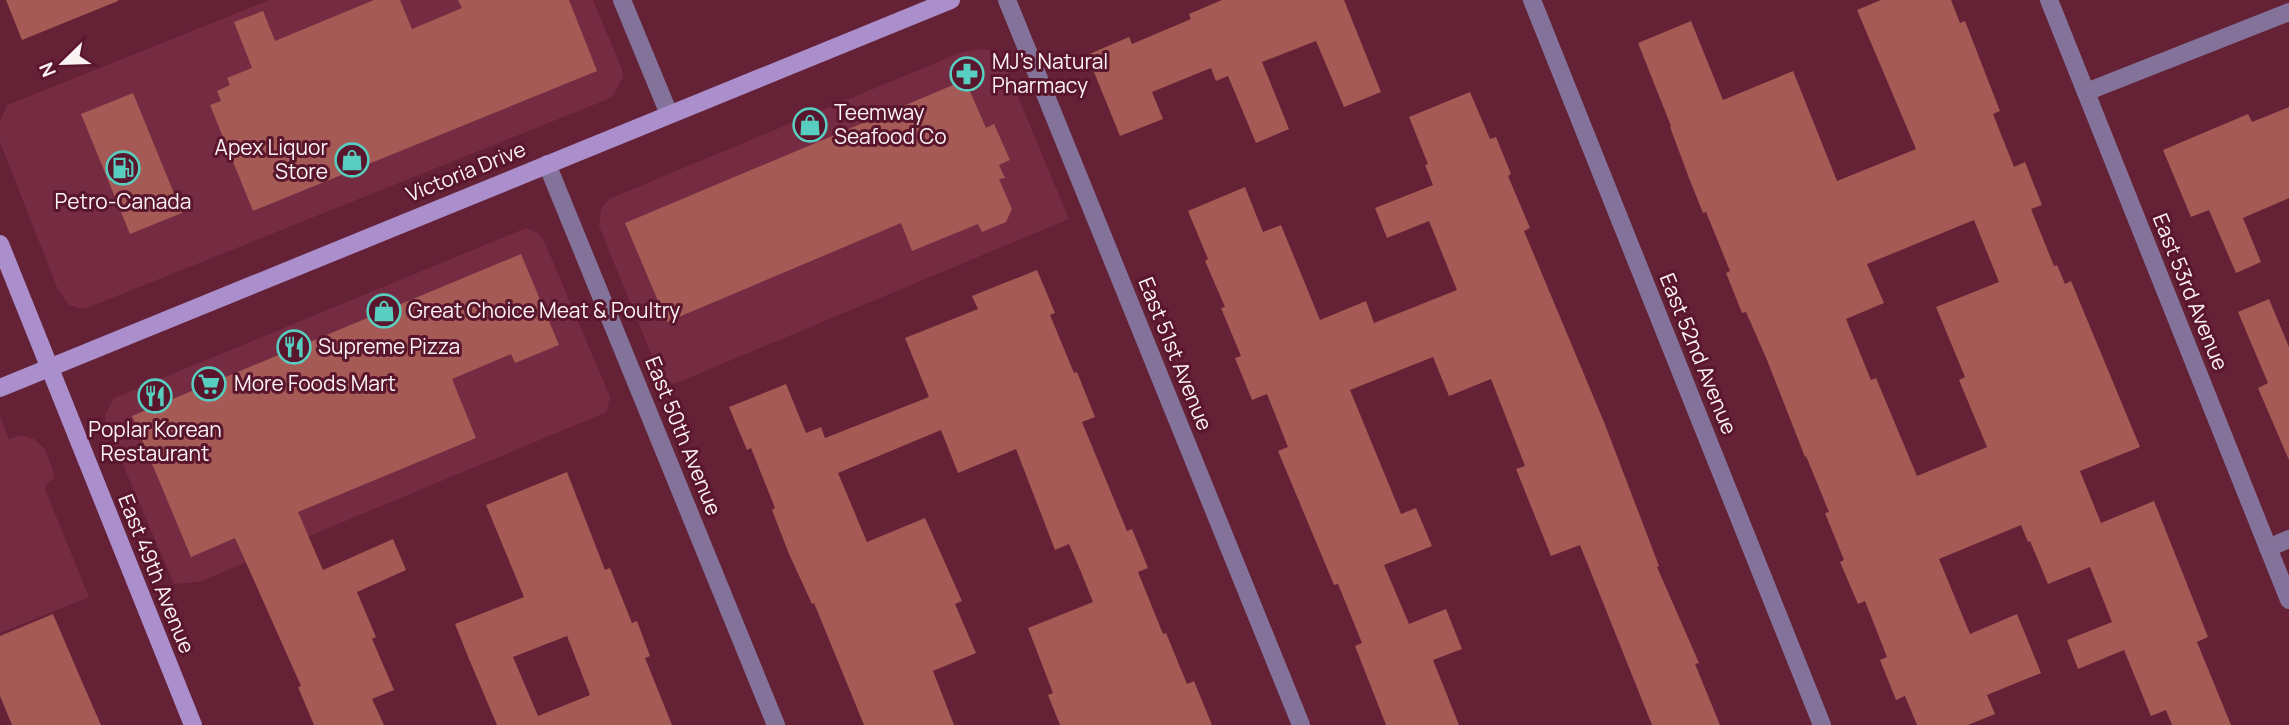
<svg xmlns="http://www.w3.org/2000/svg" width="2289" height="725" font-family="Manrope,sans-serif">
<rect width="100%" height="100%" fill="#652136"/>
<g fill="#752b42">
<polygon points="269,0 593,0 622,69 623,78 611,98 87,308 78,308 69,305 58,290 0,142 0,121 7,105"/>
<polygon points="978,49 989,50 1004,63 1069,219 674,384 660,376 599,226 601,209 609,199 959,53"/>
<polygon points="526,228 539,234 546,245 610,397 607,412 199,582 174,584 106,425 105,415 114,398"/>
<polygon points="0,416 9,439 21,435 34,439 45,449 54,473 54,478 46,484 45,489 89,597 0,633"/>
</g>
<g fill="#a55a55" fill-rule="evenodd">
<polygon points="6,0 118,0 118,1 22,40"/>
<polygon points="374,0 400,0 412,29 462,8 458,0 569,0 597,71 253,211 210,105 221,101 217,91 230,85 227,78 252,68 234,22 263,11 275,41"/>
<polygon points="1222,0 1344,0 1381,92 1344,107 1316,41 1262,62 1289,129 1256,143 1228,76 1216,81 1211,68 1152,92 1163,119 1120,136 1087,55 1129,37 1132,44 1191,19 1189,14"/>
<path d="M 1881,0 L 1951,0 L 1960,23 L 1965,21 L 2000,111 L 1993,114 L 2014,167 L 2025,162 L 2042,205 L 2031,209 L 2054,266 L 2057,265 L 2065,284 L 2071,281 L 2140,447 L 2080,471 L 2101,523 L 2154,501 L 2208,637 L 2197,642 L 2231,725 L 2172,725 L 2166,710 L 2151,716 L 2124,650 L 2078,669 L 2067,640 L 2112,622 L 2090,567 L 2048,584 L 2030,541 L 2028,542 L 2021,525 L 1939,559 L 1970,634 L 2017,614 L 2041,673 L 1987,695 L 1995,714 L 1968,725 L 1917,725 L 1905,696 L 1896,700 L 1880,660 L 1887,657 L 1865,601 L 1858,604 L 1840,562 L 1844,560 L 1825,513 L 1829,512 L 1806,456 L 1805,457 L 1767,360 L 1746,312 L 1742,313 L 1726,273 L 1730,271 L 1706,212 L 1703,213 L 1689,178 L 1670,127 L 1671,126 L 1638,43 L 1691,21 L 1723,100 L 1793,71 L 1837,181 L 1916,149 L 1857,10 ZM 1974,220 L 1999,282 L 1936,307 L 1965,377 L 1959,380 L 1987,447 L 1917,476 L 1876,378 L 1871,380 L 1846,319 L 1884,303 L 1867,264 Z"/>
<polygon points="965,80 986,128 994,124 1010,160 999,165 1005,178 999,179 1012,209 1006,222 982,232 978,224 912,251 901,223 667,322 625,223"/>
<polygon points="1470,92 1490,139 1496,137 1511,174 1508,176 1530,228 1524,231 1604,422 1659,566 1657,567 1699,663 1695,664 1720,725 1652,725 1580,545 1551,556 1516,469 1525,466 1491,379 1449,396 1433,357 1350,390 1401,514 1416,508 1432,546 1384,565 1409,624 1446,609 1462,649 1433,660 1459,725 1386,725 1355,646 1362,643 1338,584 1334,585 1278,451 1288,447 1267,394 1252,400 1235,358 1241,356 1221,308 1225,307 1205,261 1208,259 1188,211 1245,187 1263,232 1281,225 1320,320 1366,301 1374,323 1457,290 1429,221 1387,238 1375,208 1433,185 1425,165 1428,164 1409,117"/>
<polygon points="133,93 182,213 130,234 81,114"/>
<polygon points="2289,107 2289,198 2243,218 2261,262 2236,273 2209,210 2191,217 2163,150 2248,114 2252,122"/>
<polygon points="521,254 559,345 515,363 511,354 452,379 476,438 298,512 323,570 393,539 406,570 357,592 376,637 372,639 394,690 372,699 384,725 314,725 298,687 301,686 235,538 191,557 132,416"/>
<polygon points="1037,270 1055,313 1050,315 1074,373 1077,372 1095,417 1082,422 1127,531 1132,529 1148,568 1138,572 1163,634 1166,633 1187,684 1194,681 1212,725 1060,725 1048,695 1053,693 1028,628 1093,602 1081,572 1069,544 1055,550 1016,449 958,473 941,430 838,473 867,542 925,518 962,601 955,604 976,653 933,671 954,725 864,725 814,603 812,604 789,554 772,510 775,508 751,448 747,450 729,407 786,384 806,433 821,427 825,438 929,397 905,338 978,309 972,296"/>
<polygon points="2269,299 2289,347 2289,460 2258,388 2268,383 2238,312"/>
<path d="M 567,472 L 605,570 L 610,568 L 632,623 L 637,621 L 650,656 L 645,658 L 672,725 L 497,725 L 469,659 L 455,624 L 524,597 L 486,505 ZM 567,636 L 590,695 L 538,716 L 513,657 Z"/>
<polygon points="53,614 83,684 101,725 12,725 0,696 0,636"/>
</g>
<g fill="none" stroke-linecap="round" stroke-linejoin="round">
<g stroke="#837299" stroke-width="18">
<polyline points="622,0 669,114"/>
<polyline points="1007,0 1301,725"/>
<polyline points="1532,0 1822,725"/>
<polyline points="2049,0 2289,600"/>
<polyline points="2086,92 2289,12"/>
<polyline points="547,164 776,725"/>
<polyline points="2268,548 2289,539"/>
</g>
<g stroke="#ab8fcd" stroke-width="18">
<polyline points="0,244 193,725"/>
<polyline points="0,388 951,0"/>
</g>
</g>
<defs>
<symbol id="pharmacy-ring" viewBox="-11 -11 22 22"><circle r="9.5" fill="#59162c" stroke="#58cec0" stroke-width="1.5"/><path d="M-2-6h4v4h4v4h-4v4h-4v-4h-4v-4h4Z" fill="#58cec0"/></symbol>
<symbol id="shop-ring" viewBox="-11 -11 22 22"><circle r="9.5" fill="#59162c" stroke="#58cec0" stroke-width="1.5"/><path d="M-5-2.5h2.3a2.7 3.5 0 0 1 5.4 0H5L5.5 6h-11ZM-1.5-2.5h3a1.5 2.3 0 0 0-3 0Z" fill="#58cec0"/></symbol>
<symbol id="fuel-ring" viewBox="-11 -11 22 22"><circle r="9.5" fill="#59162c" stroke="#58cec0" stroke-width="1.5"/><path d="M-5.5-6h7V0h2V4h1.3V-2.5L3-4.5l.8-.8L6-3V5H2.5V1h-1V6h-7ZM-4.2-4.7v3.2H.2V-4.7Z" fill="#58cec0"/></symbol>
<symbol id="restaurant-ring" viewBox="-11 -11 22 22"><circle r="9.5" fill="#59162c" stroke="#58cec0" stroke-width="1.5"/><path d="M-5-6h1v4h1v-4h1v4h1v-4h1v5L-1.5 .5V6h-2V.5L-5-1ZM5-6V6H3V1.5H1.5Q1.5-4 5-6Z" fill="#58cec0"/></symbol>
<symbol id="supermarket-ring" viewBox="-11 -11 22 22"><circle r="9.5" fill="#59162c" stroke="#58cec0" stroke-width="1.5"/><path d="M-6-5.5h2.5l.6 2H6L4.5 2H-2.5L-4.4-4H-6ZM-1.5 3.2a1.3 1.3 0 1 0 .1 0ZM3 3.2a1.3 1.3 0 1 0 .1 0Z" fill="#58cec0"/></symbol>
</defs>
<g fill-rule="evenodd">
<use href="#pharmacy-ring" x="948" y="55" width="38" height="38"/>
<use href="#shop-ring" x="791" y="106" width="38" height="38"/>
<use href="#shop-ring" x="333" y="141" width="38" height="38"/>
<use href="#fuel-ring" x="104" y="149" width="38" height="38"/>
<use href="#shop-ring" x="365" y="292" width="38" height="38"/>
<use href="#restaurant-ring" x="275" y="328" width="38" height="38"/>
<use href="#supermarket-ring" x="190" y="365" width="38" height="38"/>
<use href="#restaurant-ring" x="136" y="377" width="38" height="38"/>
</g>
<g text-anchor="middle" stroke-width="6" stroke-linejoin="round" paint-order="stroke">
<g font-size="21" fill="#fbf2f4" stroke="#59162c" text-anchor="start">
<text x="992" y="69">MJ's Natural<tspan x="992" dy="24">Pharmacy</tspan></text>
<text x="834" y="120">Teemway<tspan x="834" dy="24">Seafood Co</tspan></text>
<text x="328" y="155" text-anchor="end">Apex Liquor<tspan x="328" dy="24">Store</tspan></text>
<text x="123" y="209" text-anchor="middle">Petro-Canada</text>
<text x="408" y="318">Great Choice Meat &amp; Poultry</text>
<text x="318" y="354">Supreme Pizza</text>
<text x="234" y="391">More Foods Mart</text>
<text x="155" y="437" text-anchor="middle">Poplar Korean<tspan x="155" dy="24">Restaurant</tspan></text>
</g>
<g font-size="21" fill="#fbf2f4" stroke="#59162c">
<text transform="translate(466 172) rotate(-22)" y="7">Victoria Drive</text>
<text transform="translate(2190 292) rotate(68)" y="7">East 53rd Avenue</text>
<text transform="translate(1175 354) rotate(68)" y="7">East 51st Avenue</text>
<text transform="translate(1698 354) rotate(68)" y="7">East 52nd Avenue</text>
<text transform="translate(683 436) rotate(68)" y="7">East 50th Avenue</text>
<text transform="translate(156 574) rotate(68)" y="7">East 49th Avenue</text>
</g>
</g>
<g transform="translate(63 63) rotate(247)" stroke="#59162c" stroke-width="5" paint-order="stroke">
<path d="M0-5L12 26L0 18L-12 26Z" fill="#fbf2f4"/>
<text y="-10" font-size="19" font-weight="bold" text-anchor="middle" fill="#fbf2f4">N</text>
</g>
</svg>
